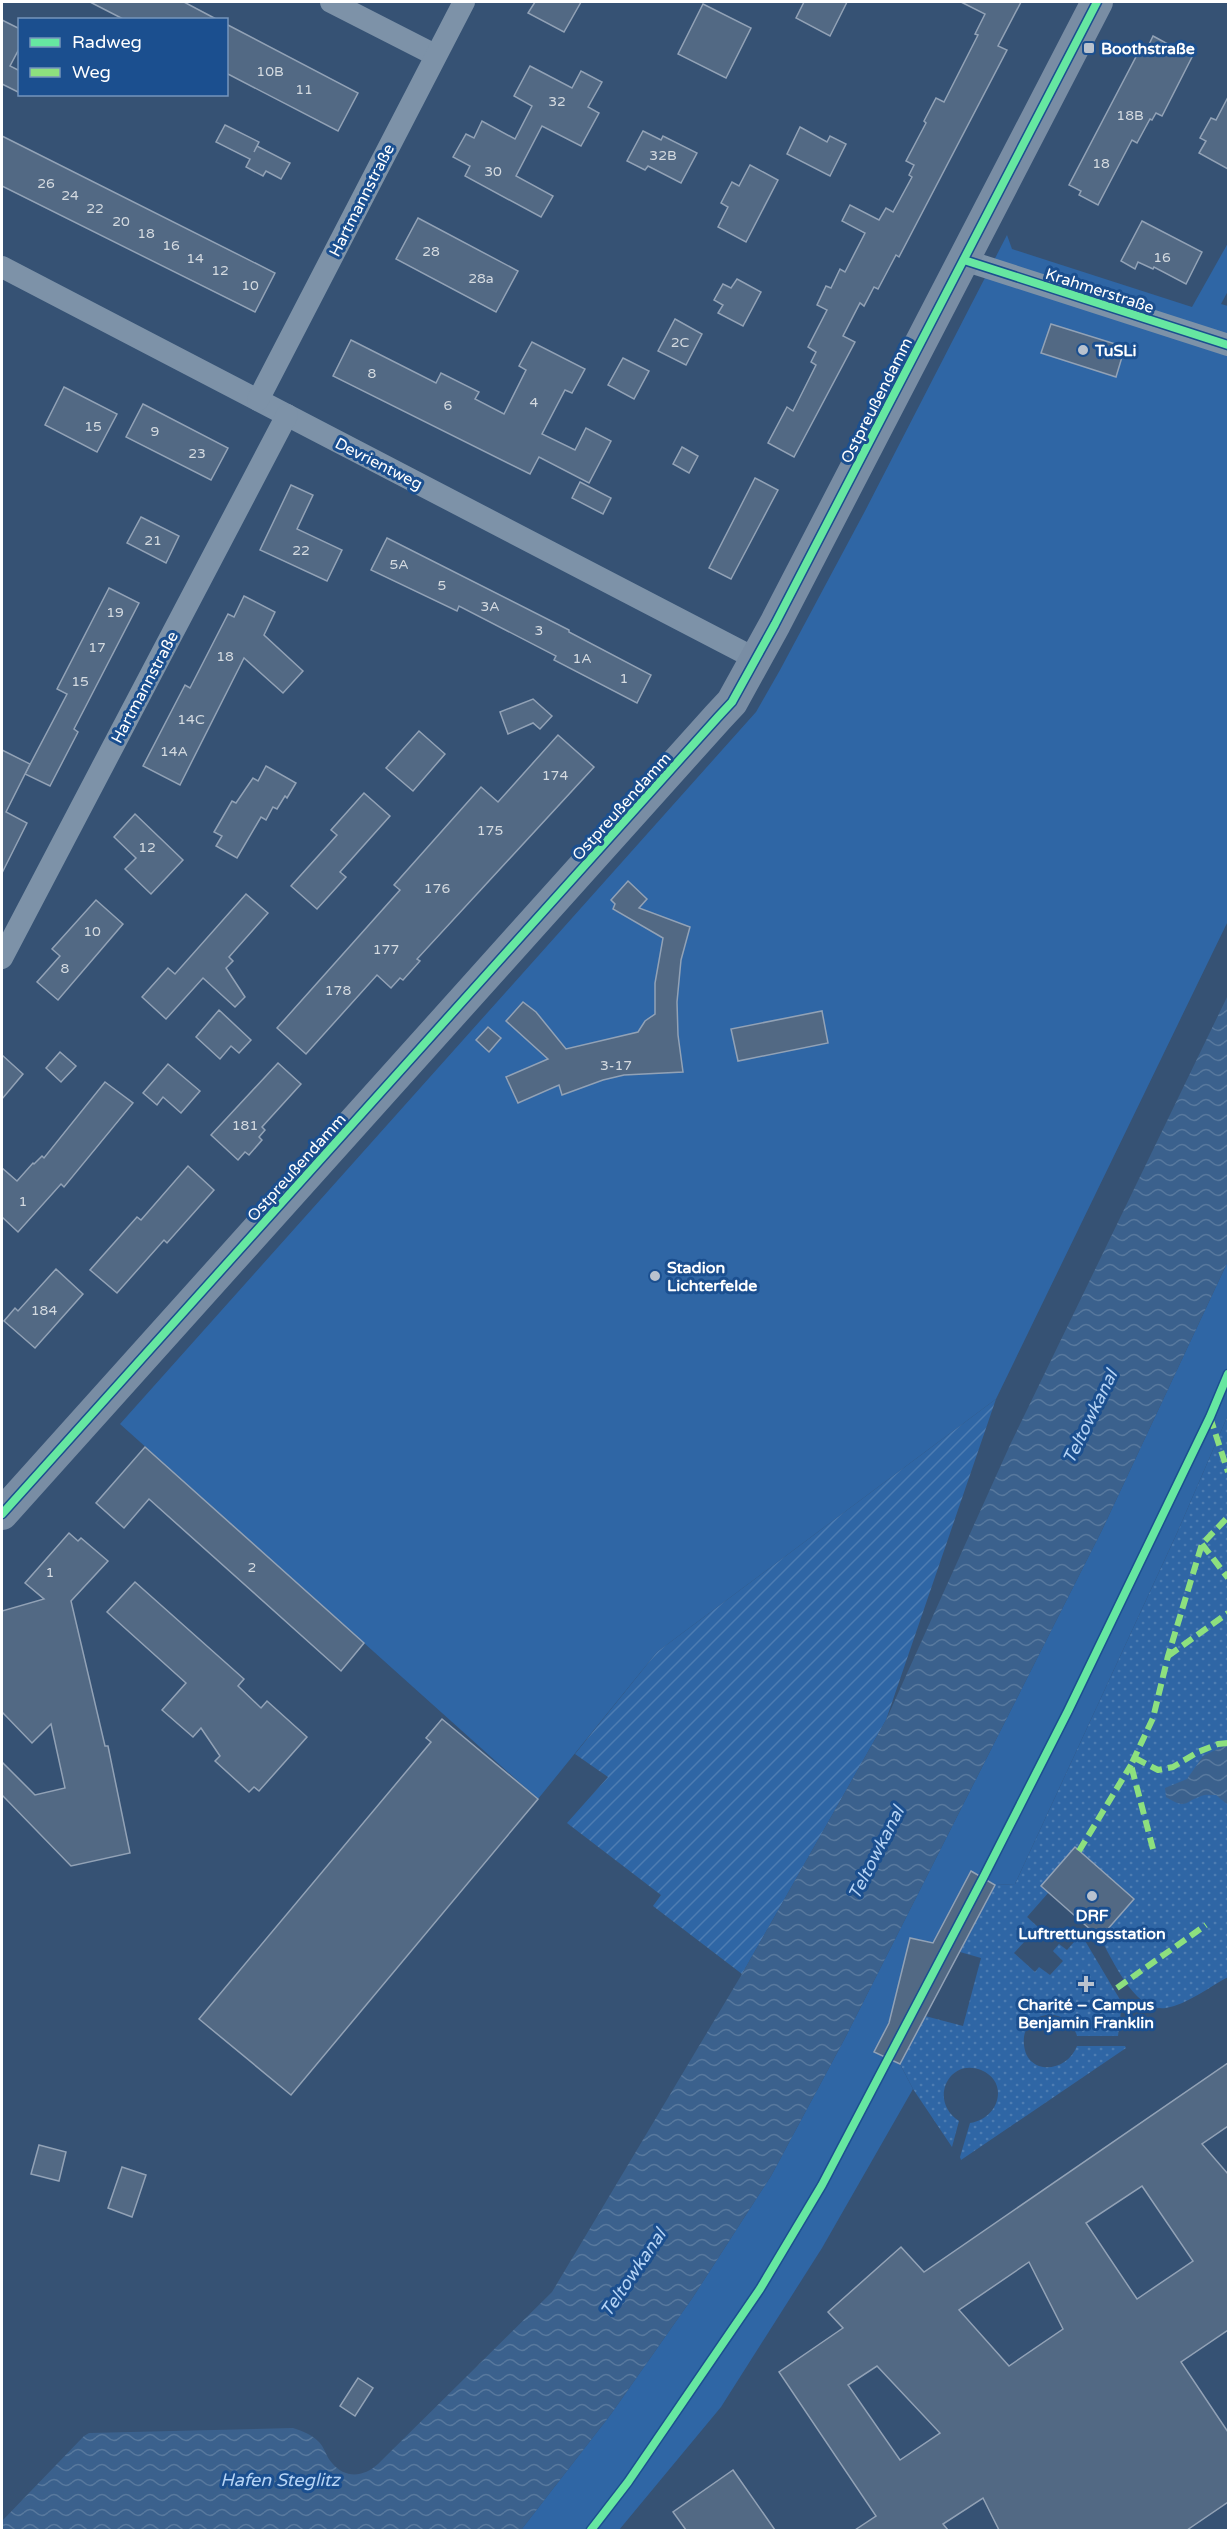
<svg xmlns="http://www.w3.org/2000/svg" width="1230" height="2532" font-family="'Varela Round',sans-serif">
<defs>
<pattern id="grass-dots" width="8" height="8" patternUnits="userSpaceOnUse" patternTransform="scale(1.5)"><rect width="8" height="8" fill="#2f66a5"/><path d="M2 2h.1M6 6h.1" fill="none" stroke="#4e7db2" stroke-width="1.8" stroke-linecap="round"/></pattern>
<pattern id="garden-furrows" width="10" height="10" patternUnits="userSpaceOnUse" patternTransform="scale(1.5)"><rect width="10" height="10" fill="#2f66a5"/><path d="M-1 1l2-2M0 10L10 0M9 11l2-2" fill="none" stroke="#4e7db2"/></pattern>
<pattern id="water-waves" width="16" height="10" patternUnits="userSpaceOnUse" patternTransform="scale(1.5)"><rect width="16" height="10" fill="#3b618d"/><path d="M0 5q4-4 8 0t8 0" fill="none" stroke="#58799e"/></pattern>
</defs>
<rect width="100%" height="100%" fill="#365274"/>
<path fill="url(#grass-dots)" d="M 1228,1415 L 1228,1977 C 1209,1987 1188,2004 1166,2008 C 1135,2013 1113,1960 1100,1938 L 1134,1899 L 1075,1848 L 1041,1886 L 1049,1892 L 1027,1917 L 1038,1927 L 1014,1953 L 1035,1972 L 1039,1967 L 1050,1975 L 1063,1961 L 1053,1951 L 1059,1944 L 1067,1950 L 1081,1934 L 1122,2003 L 1118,2036 L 1077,2036 C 1068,2003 1020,2010 1024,2045 C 1027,2076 1067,2073 1077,2046 L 1125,2046 L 1126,2048 L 961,2160 L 960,2157 L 970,2123 C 999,2119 1010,2082 981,2070 C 949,2057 928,2101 959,2121 L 952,2147 L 913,2089 L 900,2064 L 925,2016 L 963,2026 L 981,1958 L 960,1952 L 995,1885 L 1015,1884 L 1177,1533 Z"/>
<g fill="#2f66a5">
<polygon points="1007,235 1012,249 1192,307 1228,243 1228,291 1221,304 1228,306 1228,921 996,1399 657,1652 538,1799 120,1424 756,712 780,670 865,511"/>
<polygon points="1228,1261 1228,1415 1177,1533 1015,1884 995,1885 900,2064 913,2089 822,2248 721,2407 619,2530 521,2530 611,2414 693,2297 771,2176 845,2038 1102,1530"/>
</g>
<polygon fill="url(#garden-furrows)" points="996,1399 886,1720 742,1974 653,1906 661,1895 567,1823 608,1777 575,1754 657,1652"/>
<g fill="url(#water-waves)">
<path d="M 1228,995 L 1228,1261 L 1102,1530 L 845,2038 L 771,2176 L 693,2297 L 611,2414 L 521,2530 L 2,2530 L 2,2521 L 84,2436 L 89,2433 L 293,2428 C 303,2431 312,2435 319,2442 C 325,2448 326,2457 332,2463 C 345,2479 364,2477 378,2464 L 552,2292 L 742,1974 L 886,1720 L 1010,1445 Z"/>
<path d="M 1224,1746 L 1228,1747 L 1228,1805 L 1216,1795 C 1211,1795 1205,1794 1201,1796 C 1184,1802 1187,1810 1166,1797 L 1165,1788 L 1187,1779 L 1203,1756 Z"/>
</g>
<g fill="#526984" stroke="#92a2b6" stroke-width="1.5" fill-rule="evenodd">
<polygon points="90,2 184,2 218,20 125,20"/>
<polygon points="535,2 581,2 564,32 528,13"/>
<polygon points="804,2 847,2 830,36 796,18"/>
<polygon points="961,2 1021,2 998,46 1007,50 899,257 896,255 878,289 874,287 864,306 860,303 843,336 855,342 794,457 768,443 787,407 793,411 816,365 811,362 816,352 808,347 827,310 817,305 826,286 831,288 840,269 845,272 865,233 842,221 850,205 879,220 886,208 893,212 912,177 909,175 914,165 906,161 926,123 924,121 936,98 944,102 978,35 975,34 985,14"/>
<polygon points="703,4 751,28 726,78 678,54"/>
<polygon points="2,20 20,29 20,47 10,66 20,71 20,93 2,84"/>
<polygon points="226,24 358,93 338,131 226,73"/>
<polygon points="1153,36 1192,57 1162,116 1156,113 1152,120 1150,119 1137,143 1132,140 1098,205 1079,195 1081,191 1069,185 1138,53 1144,55"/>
<polygon points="530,66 572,88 581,71 602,82 588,107 599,113 581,146 542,126 516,176 553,196 541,217 465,176 470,166 453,157 466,134 474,138 482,121 515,139 532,106 514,96"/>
<polygon points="1228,97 1228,169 1199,153 1206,141 1200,138 1211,118 1216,120"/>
<polygon points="225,125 259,142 254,152 257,146 290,163 281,179 266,171 263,176 246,167 250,159 216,142"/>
<polygon points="800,127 827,142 830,136 846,144 830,176 787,154"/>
<polygon points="643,131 661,140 663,136 697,153 681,183 648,166 645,170 627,161"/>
<polygon points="2,136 275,273 255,312 2,186"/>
<polygon points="750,165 778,180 746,242 718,227 728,207 721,203 732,182 739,186"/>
<polygon points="418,218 518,271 496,312 396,259"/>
<polygon points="1142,221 1202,252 1186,284 1154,267 1153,269 1138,262 1135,269 1121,261"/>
<polygon points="737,279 761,292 743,326 718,313 723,305 714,300 723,284 731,288"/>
<polygon points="675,319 702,334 686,365 658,351"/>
<polygon points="1051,324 1125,347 1116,377 1041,353"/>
<polygon points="351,340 436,383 441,373 479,392 475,399 504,414 526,370 519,366 532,342 585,369 572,393 565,390 542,434 575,450 586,428 611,441 589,483 539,457 530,474 333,376"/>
<polygon points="623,358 649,371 634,399 608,385"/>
<polygon points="64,387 117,414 97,452 45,425"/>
<polygon points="143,404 228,448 211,480 126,437"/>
<polygon points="682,447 698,456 689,473 673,464"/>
<polygon points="755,478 778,490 731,579 709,568"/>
<polygon points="580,482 611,498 603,514 572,498"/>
<polygon points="291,485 313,495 297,529 342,550 327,581 260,550"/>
<polygon points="141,517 179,536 166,563 127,543"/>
<polygon points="387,538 569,630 569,632 651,675 637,703 554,660 556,656 459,606 457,611 371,570"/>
<polygon points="109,588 139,603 74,729 78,732 50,786 25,774 67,694 57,689"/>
<polygon points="244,596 275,612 264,635 303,671 283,693 244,658 180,785 143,766 185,685 190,688 228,614 234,617"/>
<polygon points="533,699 552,716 540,729 533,723 508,734 500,712"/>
<polygon points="419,731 445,754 413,791 386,768"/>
<polygon points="558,735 594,767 417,959 420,961 403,980 400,978 391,988 377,975 306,1054 277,1028 400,890 394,885 481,787 498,802"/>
<polygon points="2,750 30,764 6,812 27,823 2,873"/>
<polygon points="266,766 296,783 287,798 285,796 277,809 273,807 266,820 261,817 237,858 216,846 222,836 214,832 232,801 236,803 253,778 258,781"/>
<polygon points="364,793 390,816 340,872 346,877 317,909 291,886 337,835 331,830"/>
<polygon points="135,814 183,860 151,894 125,869 136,858 114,837"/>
<polygon points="628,881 647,899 639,908 690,927 681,960 677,1002 678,1035 683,1072 624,1075 603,1080 562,1095 559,1085 518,1103 506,1077 548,1059 506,1021 523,1002 536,1012 566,1049 638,1032 645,1021 655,1014 655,983 663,938 613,909 615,904 611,900"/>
<polygon points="246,894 268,913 229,957 233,961 226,968 245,997 235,1007 203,978 166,1019 142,997 168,968 175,974"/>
<polygon points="96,900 123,924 58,1000 37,982 60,956 52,949"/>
<polygon points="219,1010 251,1040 239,1053 231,1046 220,1059 196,1037"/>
<polygon points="822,1011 828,1043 738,1061 731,1029"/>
<polygon points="488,1027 501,1038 489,1052 476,1040"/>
<polygon points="60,1052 76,1066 61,1082 46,1068"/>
<polygon points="2,1055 23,1074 2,1099"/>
<polygon points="278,1063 301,1084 262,1127 265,1130 259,1137 262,1140 249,1155 245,1152 238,1160 211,1135"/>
<polygon points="168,1064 200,1091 181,1113 163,1097 157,1105 143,1093"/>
<polygon points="105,1082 133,1103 64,1187 61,1184 18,1232 2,1217 2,1168 17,1181 33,1163 34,1164 42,1156 44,1158"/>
<polygon points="188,1166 214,1190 167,1243 164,1240 117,1293 90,1270 137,1217 141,1220"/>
<polygon points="56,1269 83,1294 35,1348 4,1321 15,1308 18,1311"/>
<polygon points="145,1447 364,1643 341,1671 149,1499 124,1528 96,1503"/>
<polygon points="69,1533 78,1541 81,1538 108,1561 71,1601 105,1746 108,1746 130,1853 71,1866 2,1795 2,1762 35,1795 65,1788 51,1724 32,1743 2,1712 2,1611 44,1599 25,1583"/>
<polygon points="135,1582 244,1679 238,1686 261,1708 267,1701 307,1737 259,1791 254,1787 249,1792 215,1761 220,1756 201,1728 193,1737 162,1710 186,1683 107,1612"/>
<polygon points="442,1719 538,1799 291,2095 199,2019 431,1742 426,1738"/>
<polygon points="1075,1847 1134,1899 1100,1938 1041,1886"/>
<polygon points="971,1871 995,1885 900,2064 874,2052 889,2023 910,1938 933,1943"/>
<path d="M 1228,2063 L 1228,2126 L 1202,2144 L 1228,2174 L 1228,2330 L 1181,2362 L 1228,2432 L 1228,2502 L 1187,2530 L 999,2530 L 983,2498 L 943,2524 L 948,2530 L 855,2530 L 876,2516 L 779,2372 L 843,2328 L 828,2312 L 901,2247 L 924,2272 ZM 1142,2186 L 1193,2261 L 1137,2299 L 1086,2223 ZM 1029,2262 L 1063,2329 L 1009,2366 L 959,2310 ZM 877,2366 L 940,2433 L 900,2460 L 848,2385 Z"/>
<polygon points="39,2145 66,2152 59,2181 31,2174"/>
<polygon points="122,2167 146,2175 132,2217 108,2208"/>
<polygon points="358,2378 373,2388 355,2416 340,2406"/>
<polygon points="733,2470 775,2530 686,2530 673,2512"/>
</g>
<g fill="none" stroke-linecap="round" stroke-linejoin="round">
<g stroke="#7d92a8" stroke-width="22">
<polyline points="331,2 435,55"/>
<polyline points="964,260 1228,345"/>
<polyline points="2,267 756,659"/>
<polyline points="258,400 464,2"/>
<polyline points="2,958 287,415"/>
</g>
<polyline stroke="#798da4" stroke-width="32" points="2,1514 718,717 732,702 775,624 1097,2"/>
<g stroke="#8de07e" stroke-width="6" stroke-dasharray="12 6" stroke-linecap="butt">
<polyline points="1210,1417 1228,1472"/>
<polyline points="1202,1544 1228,1578"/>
<polyline points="1168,1656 1228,1613"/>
<polyline points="1135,1758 1158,1770 1173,1767 1198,1752 1218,1744 1228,1743"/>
<polyline points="1153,1849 1131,1765 1153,1718 1168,1656 1202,1544 1228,1517"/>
<polyline points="1079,1851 1131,1765"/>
<polyline points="1117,1988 1206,1925"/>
</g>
<defs>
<g id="cycleway">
<polyline points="964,260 1228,345"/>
<polyline points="2,1514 718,717 732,702 775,624 1097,2"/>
<polyline points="591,2530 628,2482 760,2289 822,2185 983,1878 1068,1711 1210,1417 1228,1374"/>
</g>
</defs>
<use href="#cycleway" stroke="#1b4f8f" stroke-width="11"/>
<use href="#cycleway" stroke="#66e7a1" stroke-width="8"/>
</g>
<g fill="#b9c2ce" stroke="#1b4f8f" stroke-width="2">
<rect x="1083" y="42" width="12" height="12" rx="3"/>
<circle cx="1083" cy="350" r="6"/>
<circle cx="655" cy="1276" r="6"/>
<circle cx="1092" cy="1896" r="6"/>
<path d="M1083 1975h6v6h6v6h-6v6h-6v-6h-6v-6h6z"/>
</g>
<g text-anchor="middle" stroke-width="6" stroke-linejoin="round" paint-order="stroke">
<g font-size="14" fill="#d4dae0">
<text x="270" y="76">10B</text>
<text x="304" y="94">11</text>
<text x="557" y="106">32</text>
<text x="1130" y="120">18B</text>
<text x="663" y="160">32B</text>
<text x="1101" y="168">18</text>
<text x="493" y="176">30</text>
<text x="46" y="188">26</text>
<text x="70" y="200">24</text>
<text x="95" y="213">22</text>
<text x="121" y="226">20</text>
<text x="146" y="238">18</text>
<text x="171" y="250">16</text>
<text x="431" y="256">28</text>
<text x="1162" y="262">16</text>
<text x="195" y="263">14</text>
<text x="220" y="275">12</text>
<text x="481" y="283">28a</text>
<text x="250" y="290">10</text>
<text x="680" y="347">2C</text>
<text x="372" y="378">8</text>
<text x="534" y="407">4</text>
<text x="448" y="410">6</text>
<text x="93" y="431">15</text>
<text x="155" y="436">9</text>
<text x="197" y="458">23</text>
<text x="153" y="545">21</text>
<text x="301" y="555">22</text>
<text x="399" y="569">5A</text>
<text x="442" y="590">5</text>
<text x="490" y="611">3A</text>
<text x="115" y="617">19</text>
<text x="539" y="635">3</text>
<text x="97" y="652">17</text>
<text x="225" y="661">18</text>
<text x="582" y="663">1A</text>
<text x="624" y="683">1</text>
<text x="80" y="686">15</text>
<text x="191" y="724">14C</text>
<text x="174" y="756">14A</text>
<text x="555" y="780">174</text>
<text x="490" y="835">175</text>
<text x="147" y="852">12</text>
<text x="437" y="893">176</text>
<text x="92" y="936">10</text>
<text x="386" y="954">177</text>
<text x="65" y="973">8</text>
<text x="338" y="995">178</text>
<text x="616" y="1070">3-17</text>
<text x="245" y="1130">181</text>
<text x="23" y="1206">1</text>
<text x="44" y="1315">184</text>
<text x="252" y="1572">2</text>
<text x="50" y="1577">1</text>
</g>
<g font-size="16" font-weight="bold" fill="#fff" stroke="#1b4f8f" text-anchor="start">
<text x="1101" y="54">Boothstraße</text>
<text x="1095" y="356">TuSLi</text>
<text x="667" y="1273">Stadion<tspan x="667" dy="18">Lichterfelde</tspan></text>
<text x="1092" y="1921" text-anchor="middle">DRF<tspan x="1092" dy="18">Luftrettungsstation</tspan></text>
<text x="1086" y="2010" text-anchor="middle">Charité – Campus<tspan x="1086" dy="18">Benjamin Franklin</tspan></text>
</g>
<g font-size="16" fill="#fff" stroke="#1b4f8f">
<text transform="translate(361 200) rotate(-63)" y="6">Hartmannstraße</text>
<text transform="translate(1100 290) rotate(18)" y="6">Krahmerstraße</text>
<text transform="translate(876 400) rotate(-63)" y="6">Ostpreußendamm</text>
<text transform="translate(379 463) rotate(27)" y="6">Devrientweg</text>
<text transform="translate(144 687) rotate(-62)" y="6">Hartmannstraße</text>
<text transform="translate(621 806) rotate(-48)" y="6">Ostpreußendamm</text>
<text transform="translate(296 1167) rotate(-48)" y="6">Ostpreußendamm</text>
</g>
<g font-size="18" font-style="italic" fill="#b5d3f5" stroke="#1b4f8f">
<text transform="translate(1090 1417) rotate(-64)" y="6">Teltowkanal</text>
<text transform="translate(876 1853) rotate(-63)" y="6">Teltowkanal</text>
<text transform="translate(633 2273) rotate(-56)" y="6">Teltowkanal</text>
<text x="280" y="2486">Hafen Steglitz</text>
</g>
</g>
<rect width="1230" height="2532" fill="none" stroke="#ffffff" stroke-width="6"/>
<rect x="18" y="18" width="210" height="78" fill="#1b4f8f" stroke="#7695bc" stroke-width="1.5"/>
<rect x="30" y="38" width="30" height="9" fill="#66e7a1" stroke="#7695bc" stroke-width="1.5"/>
<text x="72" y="48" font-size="18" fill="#ffffff">Radweg</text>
<rect x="30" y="68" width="30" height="9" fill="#8de07e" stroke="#7695bc" stroke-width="1.5"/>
<text x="72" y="78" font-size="18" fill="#ffffff">Weg</text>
</svg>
